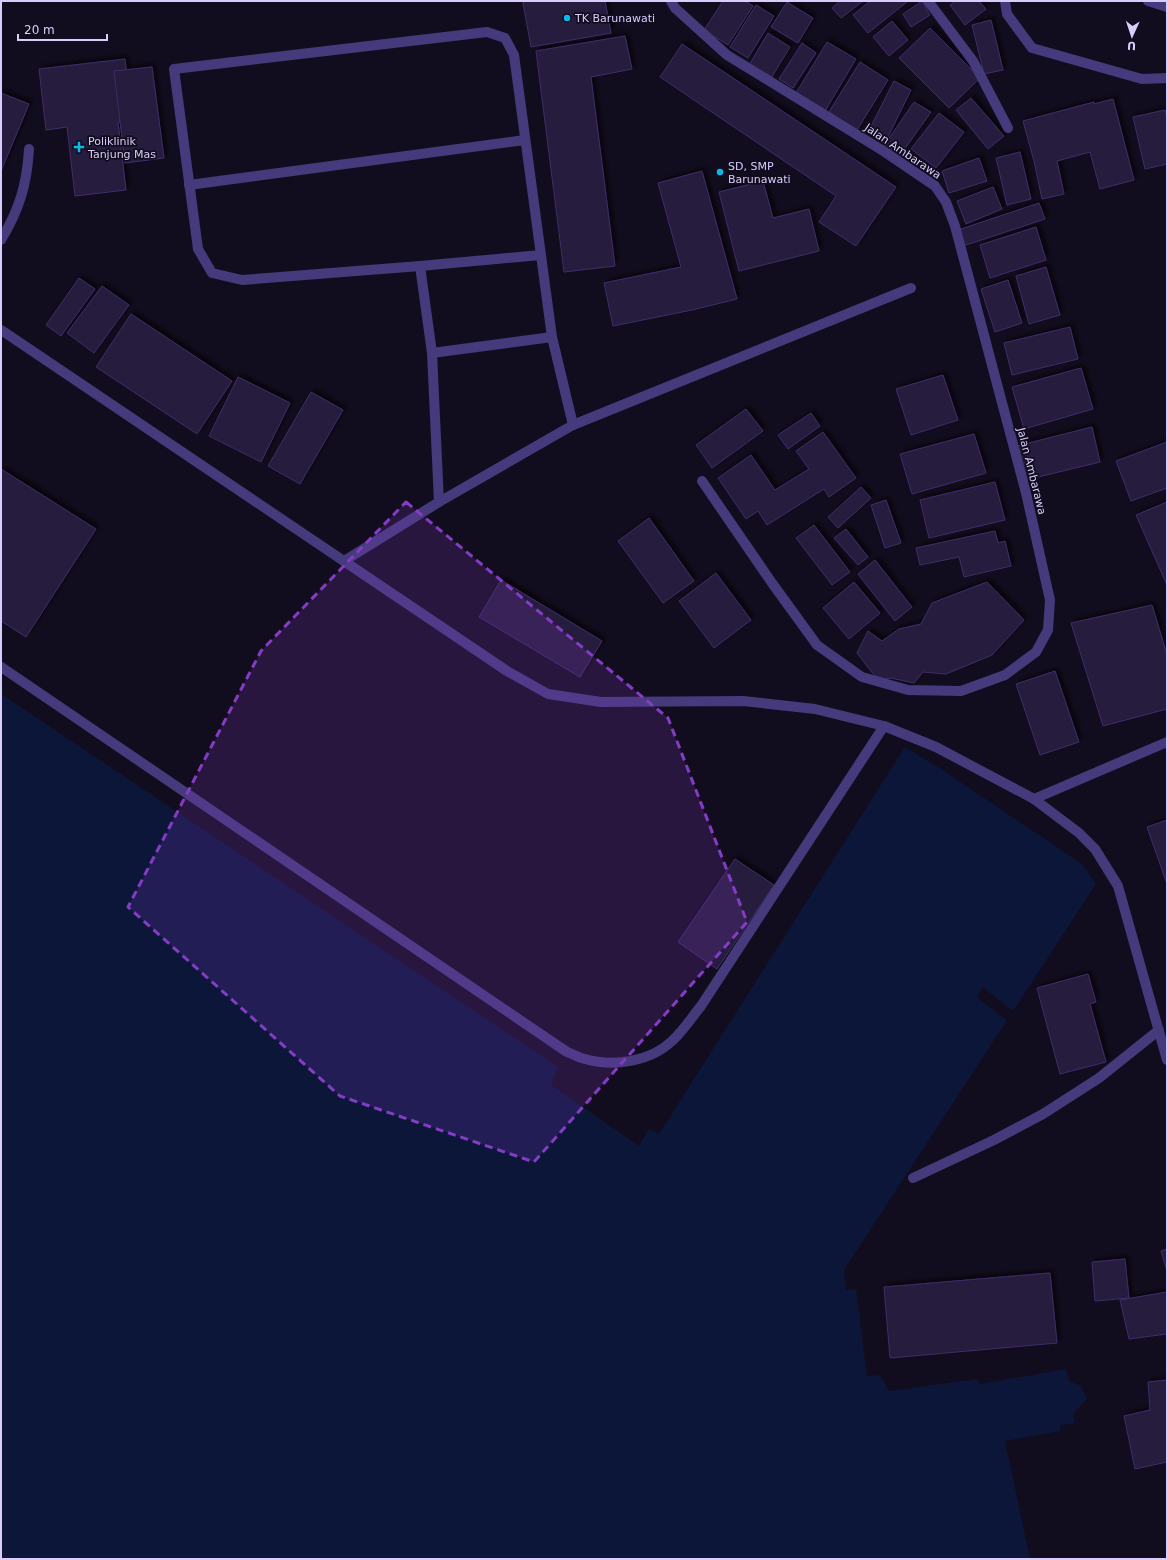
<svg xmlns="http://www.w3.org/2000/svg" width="1168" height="1560" font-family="'DejaVu Sans',sans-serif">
<defs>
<filter id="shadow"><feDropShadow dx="3.5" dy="-3.5" stdDeviation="2" flood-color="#0009"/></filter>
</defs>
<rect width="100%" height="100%" fill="#120d1e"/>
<polygon fill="#0b1639" points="1,694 558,1067 551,1085 639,1146 649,1129 659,1134 905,747 938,767 1082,864 1096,884 844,1270 846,1290 856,1289 867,1376 880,1375 889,1391 977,1379 980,1384 1066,1369 1069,1381 1081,1386 1087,1399 1073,1414 1075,1423 1059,1426 1061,1431 1005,1441 1030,1559 1,1559"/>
<polygon fill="#120d1e" points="983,987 1013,1011 1007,1021 977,997"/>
<g fill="#261a3e" stroke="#412d69" filter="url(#shadow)">
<polygon points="524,1 605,1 611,33 531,47 523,3 524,2"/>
<polygon points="723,1 745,1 753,6 728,45 704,30"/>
<polygon points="840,1 863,1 841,18 832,8"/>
<polygon points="870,1 908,1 868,33 853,15"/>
<polygon points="922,1 930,15 911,27 903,14"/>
<polygon points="956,1 979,1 986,9 965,25 950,5"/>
<polygon points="787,2 813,18 798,43 771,27"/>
<polygon points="756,5 774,16 748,58 730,47"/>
<polygon points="991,20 1003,70 984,74 972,25"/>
<polygon points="892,21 908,40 889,56 873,37"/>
<polygon points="930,28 980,78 949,108 899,58"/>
<polygon points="768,33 790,47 770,80 748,67"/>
<polygon points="625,36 632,69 591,77 615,266 564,272 536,51"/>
<polygon points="827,42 856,59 825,111 796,93"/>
<polygon points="802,43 816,53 793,88 779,79"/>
<polygon points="682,44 896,187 856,246 819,222 836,196 660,77"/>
<polygon points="125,59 132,121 118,122 126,190 75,196 67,127 46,130 39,69"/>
<polygon points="860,62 888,80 857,130 829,112"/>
<polygon points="152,67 164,158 125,163 114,71"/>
<polygon points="894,81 911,90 886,141 868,132"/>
<polygon points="1,93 29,104 1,171"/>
<polygon points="971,98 1004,136 988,149 956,110"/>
<polygon points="1113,99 1134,180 1100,189 1090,152 1057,161 1064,194 1042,199 1034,161 1023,121 1094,102 1094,104"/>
<polygon points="914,102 931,112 899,157 883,147"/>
<polygon points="1165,110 1167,118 1167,164 1145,169 1133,117"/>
<polygon points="939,113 964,132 936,168 911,149"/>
<polygon points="1020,152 1031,199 1007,205 996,158"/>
<polygon points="979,158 987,181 949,193 942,171"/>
<polygon points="702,171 737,299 692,310 613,326 604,283 681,267 658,183"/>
<polygon points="763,181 773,218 809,209 819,251 739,271 719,192"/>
<polygon points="993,187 1002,209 966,224 957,201"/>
<polygon points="1039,203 1045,219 963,246 958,230"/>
<polygon points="1036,227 1046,260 990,278 980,245"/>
<polygon points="1046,267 1060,315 1029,324 1016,276"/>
<polygon points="79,278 95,289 61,336 46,325"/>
<polygon points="1008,280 1022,323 995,332 981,289"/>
<polygon points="102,286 129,305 94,353 67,333"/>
<polygon points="131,314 232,381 197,434 96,367"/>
<polygon points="1070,327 1078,359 1012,375 1004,343"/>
<polygon points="1081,368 1093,409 1024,429 1012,387"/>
<polygon points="943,375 958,420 911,435 896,389"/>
<polygon points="238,377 290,403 261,462 209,436"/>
<polygon points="311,392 343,410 300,484 268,466"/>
<polygon points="746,409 763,431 712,468 696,445"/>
<polygon points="811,413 820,426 788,449 778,435"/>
<polygon points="1092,427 1100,462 1026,480 1017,446"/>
<polygon points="823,432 856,478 829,497 824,489 767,525 758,511 746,519 718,478 751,455 775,490 809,469 796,451"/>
<polygon points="974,434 986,473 912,494 900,454"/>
<polygon points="1167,442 1167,488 1131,501 1116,461"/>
<polygon points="1,469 96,529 26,637 1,621"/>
<polygon points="995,482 1005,520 929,538 920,500"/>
<polygon points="861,487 871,498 838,528 828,517"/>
<polygon points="886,500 901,543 885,548 871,505"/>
<polygon points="1167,502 1167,585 1136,515"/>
<polygon points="649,518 694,581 663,603 618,541"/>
<polygon points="814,525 850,572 832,585 796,538"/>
<polygon points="846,529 868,557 858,565 834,538"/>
<polygon points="995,531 998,543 1005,541 1011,566 964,577 959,557 920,565 916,548"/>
<polygon points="875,560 912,607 895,621 858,574"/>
<polygon points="716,573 751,620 714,648 679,601"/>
<polygon points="501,580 602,641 580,677 479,617"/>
<polygon points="854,582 880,613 849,639 823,608"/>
<polygon points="987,582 1024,620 992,655 946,674 923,672 914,683 891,678 878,680 857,653 868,631 882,641 899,629 921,624 932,603"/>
<polygon points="1152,605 1167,655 1167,709 1103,726 1071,623"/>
<polygon points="1055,671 1079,742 1040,755 1016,684"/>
<polygon points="1167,820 1167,884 1147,827"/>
<polygon points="735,859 774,885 717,969 678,942"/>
<polygon points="1088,974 1096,1002 1090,1004 1106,1062 1060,1074 1037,988"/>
<polygon points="1167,1249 1167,1271 1161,1251"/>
<polygon points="1125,1259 1129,1298 1095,1301 1092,1262"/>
<polygon points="1050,1273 1057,1343 890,1358 884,1287"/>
<polygon points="1167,1292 1167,1334 1129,1339 1120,1300"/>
<polygon points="1167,1380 1167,1462 1135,1469 1124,1416 1150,1410 1148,1382"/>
</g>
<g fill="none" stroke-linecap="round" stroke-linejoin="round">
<g stroke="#453a7b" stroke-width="10">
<polyline points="1005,1 1007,14 1032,48 1142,79 1167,78"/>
<polyline points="189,185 525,140"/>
<path d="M 1,240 C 19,210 27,185 29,149"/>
<polyline points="420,266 541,255"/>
<polyline points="1,330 507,671 548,694 601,702 743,701 815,709 884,726 936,747 1034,799 1079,833 1095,849 1118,886 1167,1060"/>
<polyline points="432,353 439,502"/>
<polyline points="573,425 911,288"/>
<polyline points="344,561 439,502 573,425 552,337 514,55 505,38 487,32 174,69 198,249 212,273 242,280 420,266 432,353 552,337"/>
<path d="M 1,667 L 567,1052 C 573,1054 579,1058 585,1059 C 613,1067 650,1062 672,1041 C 683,1031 692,1017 701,1006 L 884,726"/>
<polyline points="1034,799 1167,742"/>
<polyline points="913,1178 994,1140 1043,1114 1099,1078 1159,1030"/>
</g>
<g stroke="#453a7b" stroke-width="10">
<polyline points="671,1 675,8 727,55 885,152 935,186 946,202 955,226 1026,493 1050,600 1048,630 1036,652 1005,675 961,691 908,690 862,677 817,645 772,583 702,481"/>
<polyline points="928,1 973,61 1008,128"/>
</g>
<polyline stroke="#453a7b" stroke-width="10" points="1148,1 1167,7"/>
</g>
<path fill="#843cc5" fill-opacity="0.2" stroke="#843cc5" stroke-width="3" stroke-dasharray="8 5" stroke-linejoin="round" d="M 406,502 L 668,718 L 747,922 L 534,1162 L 340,1096 L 128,907 L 261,651 Z"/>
<g fill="#0bb8ea" stroke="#120d1e" stroke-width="1.5">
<circle cx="567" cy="18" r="4"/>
<path d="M77 141h4v4h4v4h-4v4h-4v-4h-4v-4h4z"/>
<circle cx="720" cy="172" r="4"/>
</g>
<g text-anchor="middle" stroke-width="3.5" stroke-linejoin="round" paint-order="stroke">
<g font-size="11" fill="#d8cdfd" stroke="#120d1e" text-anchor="start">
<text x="575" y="22">TK Barunawati</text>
<text x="88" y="145">Poliklinik<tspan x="88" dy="13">Tanjung Mas</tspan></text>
<text x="728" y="170">SD, SMP<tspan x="728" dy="13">Barunawati</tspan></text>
</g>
<g font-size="11" fill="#d8cdfd" stroke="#120d1e">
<text transform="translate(903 151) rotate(34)" y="4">Jalan Ambarawa</text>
<text transform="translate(1032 471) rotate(76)" y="4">Jalan Ambarawa</text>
</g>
</g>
<rect width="1168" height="1560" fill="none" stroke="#d8cdfd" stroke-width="4"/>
<g transform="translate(1132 36) rotate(183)" stroke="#120d1e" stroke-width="3" paint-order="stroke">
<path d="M0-3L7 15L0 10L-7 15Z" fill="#d8cdfd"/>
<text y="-6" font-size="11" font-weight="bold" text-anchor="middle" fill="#d8cdfd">U</text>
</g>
<path d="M18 34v6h89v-6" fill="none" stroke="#d8cdfd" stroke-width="2"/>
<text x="24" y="34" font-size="12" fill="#d8cdfd" stroke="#120d1e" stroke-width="3" paint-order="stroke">20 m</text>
</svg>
